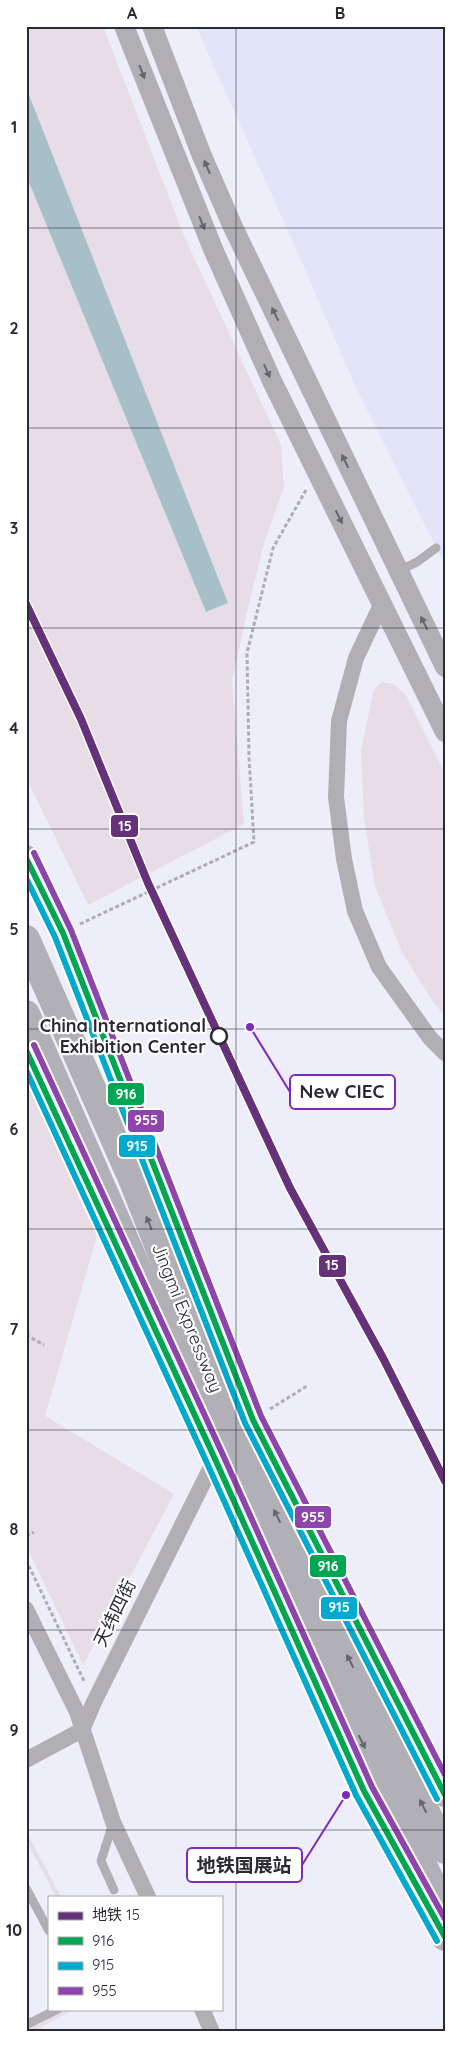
<svg xmlns="http://www.w3.org/2000/svg" width="471" height="2058" font-family="Quicksand,'Noto Sans SC',sans-serif">
<rect width="100%" height="100%" fill="#edeef9"/>
<polygon fill="#e2e4f7" points="196,26 445,26 445,565 359,394 293,242"/>
<g fill="#e8dce6">
<polygon points="26,26 103,26 184,236 281,445 284,487 264,543 250,599 232,680 244,824 88,905 26,777 26,175 206,612 228,603 26,87"/>
<polygon points="382,682 393,684 406,695 445,775 445,1016 433,1002 402,952 375,886 364,817 361,750 374,689"/>
<polygon points="26,1087 79,1122 110,1191 45,1416 174,1494 83,1665 26,1545"/>
<polygon points="29,1837 61,1897 56,1897 26,1840"/>
<polygon points="67,2009 75,2009 32,2032 26,2032 26,2030"/>
</g>
<polygon fill="#a6bfc9" points="26,87 228,603 206,612 26,175"/>
<g fill="none" stroke-linecap="round" stroke-linejoin="round">
<g stroke="#aeadb2" stroke-width="3" stroke-dasharray="4 2.5" stroke-linecap="butt">
<polyline points="80,924 254,842 249,757 247,653 273,548 306,490"/>
<polyline points="26,1335 44,1345"/>
<polyline points="270,1409 307,1386"/>
<polyline points="26,1536 34,1532"/>
<polyline points="26,1560 85,1683"/>
</g>
<g stroke="#b1afb4" stroke-width="9">
<polyline points="398,571 417,562 436,548"/>
<polyline points="113,1823 101,1861 114,1890"/>
<polyline points="26,1888 49,1931"/>
<polyline points="26,2025 58,2009"/>
</g>
<g stroke="#b1afb4" stroke-width="16">
<polyline points="382,603 356,658 339,721 336,797 344,859 355,911 379,967 430,1038 445,1053"/>
<polyline points="26,1609 77,1712 113,1822 148,1897"/>
<polyline points="26,1760 82,1730 94,1702 215,1459"/>
<polyline points="202,2009 212,2032"/>
</g>
<g stroke="#b1afb4" stroke-width="20">
<polyline points="124,26 213,249 272,381 445,732"/>
<polyline points="152,26 202,156 233,227 445,667"/>
</g>
<g stroke="#b0aeb6" stroke-width="24">
<polyline points="26,857 63,933 253,1420 445,1795"/>
<polyline points="276,1594 364,1791 435,1920"/>
</g>
<g stroke="#b1b0b7" stroke-width="28">
<polyline points="26,939 133,1181 218,1397 445,1850"/>
<polyline points="26,1014 198,1407 445,1910"/>
<polyline points="433,1892 445,1937"/>
</g>
<defs>
<g id="bus-1">
<polyline points="26,858 63,933 253,1420 445,1795"/>
<polyline points="26,1050 215,1459 364,1791 445,1937"/>
</g>
<g id="bus-2">
<polyline points="26,878 55,937 245,1423 437,1799"/>
<polyline points="26,1070 207,1463 356,1795 437,1941"/>
</g>
<g id="bus-3">
<polyline points="34,853 71,930 261,1416 445,1775"/>
<polyline points="34,1045 223,1455 372,1787 445,1919"/>
</g>
</defs>
<use href="#bus-1" stroke="#fff" stroke-width="10"/>
<use href="#bus-2" stroke="#fff" stroke-width="10"/>
<use href="#bus-3" stroke="#fff" stroke-width="10"/>
<use href="#bus-1" stroke="#00a651" stroke-width="6"/>
<use href="#bus-2" stroke="#00a9ce" stroke-width="6"/>
<use href="#bus-3" stroke="#8e44ad" stroke-width="6"/>
<defs>
<polyline id="metro-1" points="26,604 81,719 148,883 290,1188 384,1360 445,1481"/>
</defs>
<use href="#metro-1" stroke="#fff" stroke-width="11"/>
<use href="#metro-1" stroke="#653279" stroke-width="8"/>
</g>
<defs><path id="oneway-solid" d="M-6-.8H1V-3.2L6.5 0L1 3.2V.8H-6Z" transform="scale(1.25)"/></defs>
<g fill="#66666d">
<use href="#oneway-solid" transform="translate(142 72) rotate(69)"/>
<use href="#oneway-solid" transform="translate(207 167) rotate(-113)"/>
<use href="#oneway-solid" transform="translate(202 223) rotate(68)"/>
<use href="#oneway-solid" transform="translate(275 314) rotate(-116)"/>
<use href="#oneway-solid" transform="translate(267 371) rotate(66)"/>
<use href="#oneway-solid" transform="translate(345 461) rotate(-116)"/>
<use href="#oneway-solid" transform="translate(339 517) rotate(64)"/>
<use href="#oneway-solid" transform="translate(424 623) rotate(-116)"/>
</g>
<g fill="#66666e">
<use href="#oneway-solid" transform="translate(149 1223) rotate(-112)"/>
<use href="#oneway-solid" transform="translate(277 1516) rotate(-117)"/>
<use href="#oneway-solid" transform="translate(350 1661) rotate(-117)"/>
<use href="#oneway-solid" transform="translate(362 1742) rotate(64)"/>
<use href="#oneway-solid" transform="translate(423 1806) rotate(-117)"/>
</g>
<path fill="none" stroke="#292a33" stroke-width="1" stroke-opacity="0.55" d="M 236,26 L 236,2032M 26,228 L 445,228M 26,428 L 445,428M 26,628 L 445,628M 26,829 L 445,829M 26,1029 L 445,1029M 26,1229 L 445,1229M 26,1430 L 445,1430M 26,1630 L 445,1630M 26,1830 L 445,1830"/>
<circle fill="#fff" stroke="#292a33" stroke-width="2.5" cx="219" cy="1036" r="8"/>
<g text-anchor="middle" stroke-width="4.5" stroke-linejoin="round" paint-order="stroke">
<g font-size="18" font-weight="bold" fill="#292a33" stroke="#fff" text-anchor="end">
<text x="206" y="1032">China International<tspan x="206" dy="21">Exhibition Center</tspan></text>
</g>
<g font-size="18" fill="#292a33" stroke="#fff">
<text transform="translate(187 1318) rotate(68)" y="6">Jingmi Expressway</text>
<text transform="translate(115 1613) rotate(-64)" y="6">天纬四街</text>
</g>
</g>
<path fill="none" stroke="#7b2cbf" stroke-width="2" d="M250 1027L290 1092M346 1795L302 1865"/>
<g fill="#7b2cbf" stroke="#fff" stroke-width="2">
<circle cx="250" cy="1027" r="5"/>
<circle cx="346" cy="1795" r="5"/>
</g>
<g fill="#fff" stroke="#7b2cbf" stroke-width="2">
<rect x="290" y="1075" width="105" height="34" rx="5"/>
<rect x="187" y="1848" width="115" height="34" rx="5"/>
</g>
<g font-size="19" text-anchor="middle" font-weight="bold" fill="#292a33">
<text x="342" y="1098">New CIEC</text>
<text x="244" y="1872">地铁国展站</text>
</g>
<g stroke="#fff" stroke-width="2">
<rect x="110" y="814" width="29" height="24" rx="5" fill="#653279"/>
<rect x="107" y="1082" width="38" height="24" rx="5" fill="#00a651"/>
<rect x="127" y="1109" width="38" height="24" rx="5" fill="#8e44ad"/>
<rect x="118" y="1134" width="38" height="24" rx="5" fill="#00a9ce"/>
<rect x="318" y="1254" width="29" height="24" rx="5" fill="#653279"/>
<rect x="294" y="1505" width="38" height="24" rx="5" fill="#8e44ad"/>
<rect x="309" y="1554" width="38" height="24" rx="5" fill="#00a651"/>
<rect x="320" y="1596" width="38" height="24" rx="5" fill="#00a9ce"/>
</g>
<g font-size="14" text-anchor="middle" font-weight="bold" fill="#fff">
<text x="125" y="831">15</text>
<text x="126" y="1099">916</text>
<text x="146" y="1125">955</text>
<text x="137" y="1151">915</text>
<text x="332" y="1270">15</text>
<text x="313" y="1522">955</text>
<text x="328" y="1571">916</text>
<text x="339" y="1612">915</text>
</g>
<rect width="471" height="2058" fill="none" stroke="#ffffff" stroke-width="55"/>
<rect x="48" y="1896" width="175" height="115" fill="#ffffff" stroke="#a9aaad"/>
<rect x="58" y="1912" width="25" height="8" fill="#653279" stroke="#a9aaad"/>
<text x="92" y="1920" font-size="15" fill="#292a33">地铁 15</text>
<rect x="58" y="1937" width="25" height="8" fill="#00a651" stroke="#a9aaad"/>
<text x="92" y="1946" font-size="15" fill="#292a33">916</text>
<rect x="58" y="1962" width="25" height="8" fill="#00a9ce" stroke="#a9aaad"/>
<text x="92" y="1970" font-size="15" fill="#292a33">915</text>
<rect x="58" y="1987" width="25" height="8" fill="#8e44ad" stroke="#a9aaad"/>
<text x="92" y="1996" font-size="15" fill="#292a33">955</text>
<rect x="28" y="28" width="416" height="2002" fill="none" stroke="#292a33" stroke-width="2"/>
<g font-size="16" text-anchor="middle" font-weight="bold" fill="#292a33">
<text x="132" y="19">A</text>
<text x="340" y="19">B</text>
<text x="14" y="133">1</text>
<text x="14" y="334">2</text>
<text x="14" y="534">3</text>
<text x="14" y="734">4</text>
<text x="14" y="935">5</text>
<text x="14" y="1135">6</text>
<text x="14" y="1335">7</text>
<text x="14" y="1535">8</text>
<text x="14" y="1736">9</text>
<text x="14" y="1936">10</text>
</g>
</svg>
